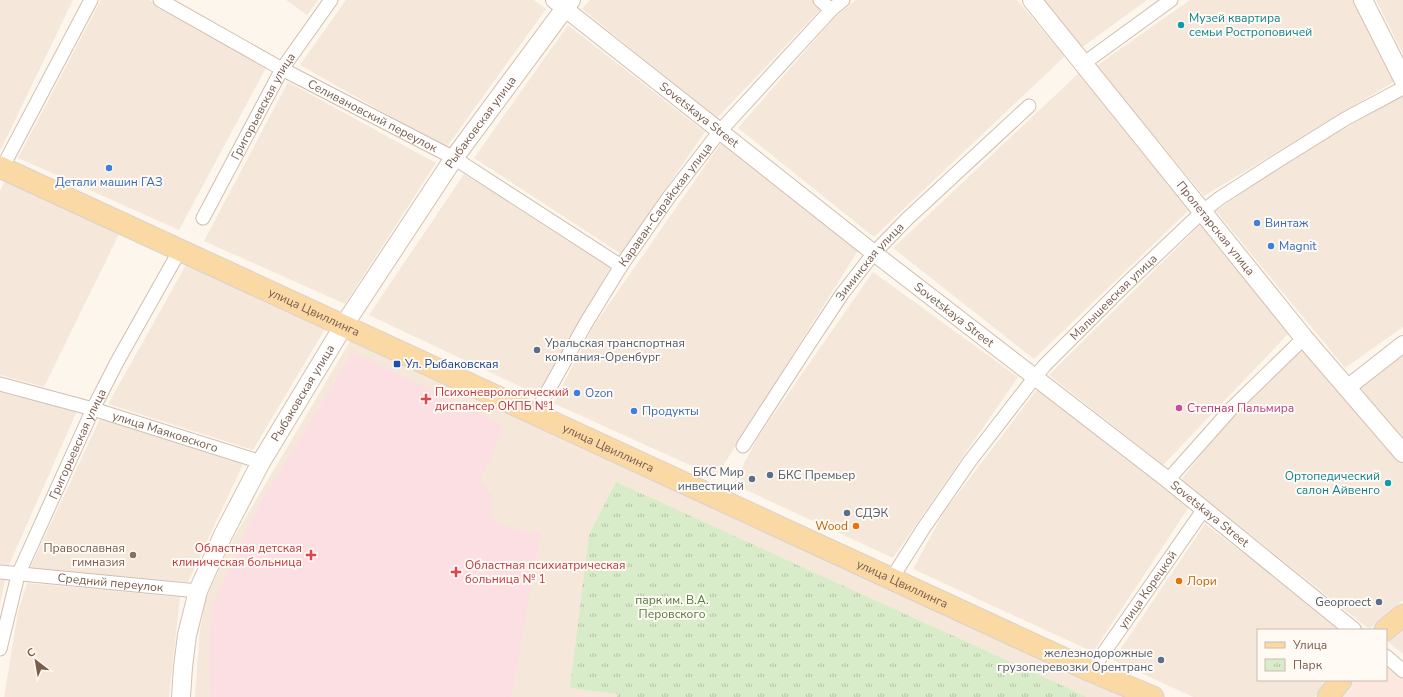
<svg xmlns="http://www.w3.org/2000/svg" width="1403" height="697" font-family="'Nunito Sans',sans-serif">
<defs>
<pattern id="park-tufts" width="24" height="20" patternUnits="userSpaceOnUse"><rect width="24" height="20" fill="#d8ecc9"/><path d="M3 7l-1-3M5 7V3M7 7l1-3M15 17l-1-3M17 17v-4M19 17l1-3" fill="none" stroke="#b4c2a5"/></pattern>
</defs>
<rect width="100%" height="100%" fill="#fdf6ec"/>
<g fill="#f5e8da">
<polygon points="0,0 73,0 1,149 0,149"/>
<polygon points="101,0 149,0 267,66 179,230 18,158"/>
<polygon points="286,0 318,0 307,15"/>
<polygon points="346,0 534,0 546,9 446,148 300,65"/>
<polygon points="590,0 832,0 818,12 717,118 582,9"/>
<polygon points="856,0 1017,0 1065,56 874,237 738,128 834,18"/>
<polygon points="1041,0 1147,0 1081,48"/>
<polygon points="1190,0 1353,0 1395,81 1204,196 1096,66"/>
<polygon points="1376,0 1403,0 1403,54"/>
<polygon points="568,25 705,132 621,254 474,158"/>
<polygon points="1080,72 1191,208 1034,359 893,248"/>
<polygon points="288,82 436,163 345,304 204,241"/>
<polygon points="1403,95 1403,327 1345,368 1216,211 1289,160"/>
<polygon points="721,143 859,249 716,477 553,403 593,327"/>
<polygon points="464,174 611,267 538,395 369,315"/>
<polygon points="5,181 119,234 44,387 0,375 0,191"/>
<polygon points="1204,221 1291,331 1163,465 1049,375"/>
<polygon points="186,265 325,329 253,450 108,404"/>
<polygon points="873,272 1018,377 893,558 733,484 758,437"/>
<polygon points="352,338 1126,697 195,697 200,629 206,598 234,537"/>
<polygon points="1304,347 1403,461 1403,600 1369,629 1181,480 1235,411"/>
<polygon points="1403,353 1403,438 1358,388"/>
<polygon points="1039,387 1189,507 1093,652 913,569 944,512"/>
<polygon points="0,392 77,411 9,565 0,564"/>
<polygon points="100,419 244,462 188,582 30,568"/>
<polygon points="1205,524 1344,630 1258,630 1258,680 1327,680 1315,697 1193,697 1113,660"/>
<polygon points="0,580 5,580 0,605"/>
<polygon points="27,583 180,597 169,697 4,697 18,612"/>
<polygon points="1403,624 1403,654 1386,640"/>
</g>
<polygon fill="#fde8e0" points="1386,664 1403,678 1403,697 1342,697 1354,680 1386,680"/>
<polygon fill="#fbdfe3" points="353,353 504,425 480,481 492,495 491,519 518,531 541,533 511,697 211,697 209,659 212,606 258,507"/>
<polygon fill="url(#park-tufts)" points="616,482 1087,697 617,697 618,694 570,688 589,535"/>
<g fill="none" stroke-linecap="round" stroke-linejoin="round">
<defs>
<g id="minor">
<path id="s1" d="M 160,0 L 282,69 L 454,158 L 621,266"/>
<polyline points="820,0 831,10"/>
<polyline points="1083,64 1171,0"/>
<polyline points="0,172 91,0"/>
<path id="s2" d="M 203,218 L 282,69 L 331,0"/>
<path id="s3" d="M 0,384 L 93,409 L 261,462"/>
<path id="s4" d="M 535,414 L 586,323 L 621,266 L 669,197 L 720,131 L 831,10 L 843,0"/>
<path id="s5" d="M 743,446 L 807,347 L 842,294 L 874,253 L 907,219 L 1029,106"/>
<polyline points="1168,480 1232,408 1304,338"/>
<path id="s6" d="M 0,572 L 198,591"/>
<path id="s7" d="M 892,578 L 923,529 L 970,461 L 1035,377 L 1045,365 L 1124,286 L 1203,211 L 1220,198 L 1276,162 L 1345,119 L 1403,88"/>
<path id="s8" d="M 0,649 L 18,575 L 93,409 L 117,362 L 180,250"/>
<polyline points="1386,656 1403,671"/>
<path id="s9" d="M 1091,671 L 1204,509"/>
</g>
<g id="tertiary">
<path id="s10" d="M 554,0 L 874,253 L 1168,480 L 1353,630"/>
<polyline points="1347,388 1403,344"/>
</g>
<g id="secondary">
<path id="s11" d="M 1032,0 L 1304,338 L 1403,453"/>
<polyline points="1363,0 1403,79"/>
<path id="s12" d="M 181,697 L 183,667 L 187,635 L 198,591 L 223,535 L 261,462 L 344,325 L 454,158 L 571,0"/>
</g>
<g id="primary">
<path id="s13" d="M 0,167 L 1091,671 L 1153,697"/>
<polyline points="1385,630 1403,615"/>
<polyline points="1328,697 1341,680"/>
</g>
</defs>
<use href="#minor" stroke="#d1beb0" stroke-width="15"/>
<use href="#tertiary" stroke="#d1beb0" stroke-width="18"/>
<use href="#secondary" stroke="#d6c0b0" stroke-width="20"/>
<use href="#primary" stroke="#dad1cd" stroke-width="23"/>
<use href="#minor" stroke="#fff" stroke-width="13"/>
<use href="#tertiary" stroke="#fff" stroke-width="16"/>
<use href="#secondary" stroke="#fff" stroke-width="18"/>
<use href="#primary" stroke="#fbd9a5" stroke-width="21"/>
</g>
<g fill="#0f9aa8" stroke="#fffaf3" stroke-width="1.5">
<circle cx="1181" cy="25" r="4"/>
<circle cx="1388" cy="483" r="4"/>
</g>
<g fill="#3f7fe0" stroke="#fffaf3" stroke-width="1.5">
<circle cx="109" cy="168" r="4"/>
<circle cx="1257" cy="223" r="4"/>
<circle cx="1271" cy="246" r="4"/>
<circle cx="577" cy="393" r="4"/>
<circle cx="634" cy="411" r="4"/>
</g>
<g fill="#5c6f8a" stroke="#fffaf3" stroke-width="1.5">
<circle cx="537" cy="350" r="4"/>
<circle cx="770" cy="475" r="4"/>
<circle cx="752" cy="479" r="4"/>
<circle cx="847" cy="513" r="4"/>
<circle cx="1379" cy="602" r="4"/>
<circle cx="1161" cy="660" r="4"/>
</g>
<rect fill="#1a4fb4" stroke="#fffaf3" stroke-width="1.5" x="393" y="360" width="8" height="8" rx="2"/>
<g fill="#e0444e" stroke="#fffaf3" stroke-width="1.5">
<path d="M424 393h4v4h4v4h-4v4h-4v-4h-4v-4h4z"/>
<path d="M309 549h4v4h4v4h-4v4h-4v-4h-4v-4h4z"/>
<path d="M454 566h4v4h4v4h-4v4h-4v-4h-4v-4h4z"/>
</g>
<circle fill="#d1479c" stroke="#fffaf3" stroke-width="1.5" cx="1179" cy="408" r="4"/>
<g fill="#e8710a" stroke="#fffaf3" stroke-width="1.5">
<circle cx="856" cy="526" r="4"/>
<circle cx="1179" cy="581" r="4"/>
</g>
<circle fill="#8d6e63" stroke="#fffaf3" stroke-width="1.5" cx="133" cy="555" r="4"/>
<g text-anchor="middle" stroke-width="4" stroke-linejoin="round" paint-order="stroke">
<g font-size="12" fill="#0d838f" stroke="#fffaf3" text-anchor="start">
<text x="1189" y="22">Музей квартира<tspan x="1189" dy="14">семьи Ростроповичей</tspan></text>
<text x="1380" y="480" text-anchor="end">Ортопедический<tspan x="1380" dy="14">салон Айвенго</tspan></text>
</g>
<g font-size="12" fill="#7a5c4d" stroke="#fffaf3">
<text dy="4" stroke="none"><textPath href="#s2" startOffset="127">Григорьевская улица</textPath></text>
<text dy="4" stroke="none"><textPath href="#s10" startOffset="185">Sovetskaya Street</textPath></text>
<text dy="4" stroke="none"><textPath href="#s1" startOffset="242">Селивановский переулок</textPath></text>
<text dy="4" stroke="none"><textPath href="#s12" startOffset="656">Рыбаковская улица</textPath></text>
<text dy="4" stroke="none"><textPath href="#s4" startOffset="247">Караван-Сарайская улица</textPath></text>
<text dy="4" stroke="none"><textPath href="#s11" startOffset="293">Пролетарская улица</textPath></text>
<text dy="4" stroke="none"><textPath href="#s5" startOffset="224">Зиминская улица</textPath></text>
<text dy="4" stroke="none"><textPath href="#s7" startOffset="359">Малышевская улица</textPath></text>
<text dy="4" stroke="none"><textPath href="#s13" startOffset="346">улица Цвиллинга</textPath></text>
<text dy="4" stroke="none"><textPath href="#s10" startOffset="509">Sovetskaya Street</textPath></text>
<text dy="4" stroke="none"><textPath href="#s12" startOffset="332">Рыбаковская улица</textPath></text>
<text dy="4" stroke="none"><textPath href="#s3" startOffset="172">улица Маяковского</textPath></text>
<text dy="4" stroke="none"><textPath href="#s8" startOffset="220">Григорьевская улица</textPath></text>
<text dy="4" stroke="none"><textPath href="#s13" startOffset="670">улица Цвиллинга</textPath></text>
<text dy="4" stroke="none"><textPath href="#s10" startOffset="833">Sovetskaya Street</textPath></text>
<text dy="4" stroke="none"><textPath href="#s6" startOffset="111">Средний переулок</textPath></text>
<text dy="4" stroke="none"><textPath href="#s13" startOffset="994">улица Цвиллинга</textPath></text>
<text dy="4" stroke="none"><textPath href="#s9" startOffset="99">улица Корецкой</textPath></text>
</g>
<g font-size="12" fill="#366cbe" stroke="#fffaf3" text-anchor="start">
<text x="109" y="186" text-anchor="middle">Детали машин ГАЗ</text>
<text x="1265" y="227">Винтаж</text>
<text x="1279" y="250">Magnit</text>
<text x="585" y="397">Ozon</text>
<text x="642" y="415">Продукты</text>
</g>
<g font-size="12" fill="#4e5e75" stroke="#fffaf3" text-anchor="start">
<text x="545" y="347">Уральская транспортная<tspan x="545" dy="14">компания-Оренбург</tspan></text>
<text x="744" y="476" text-anchor="end">БКС Мир<tspan x="744" dy="14">инвестиций</tspan></text>
<text x="778" y="479">БКС Премьер</text>
<text x="855" y="517">СДЭК</text>
<text x="1371" y="606" text-anchor="end">Geoproect</text>
<text x="1153" y="657" text-anchor="end">железнодорожные<tspan x="1153" dy="14">грузоперевозки Орентранс</tspan></text>
</g>
<g font-size="12" fill="#164399" stroke="#fffaf3" text-anchor="start">
<text x="405" y="368">Ул. Рыбаковская</text>
</g>
<g font-size="12" fill="#be3a42" stroke="#fffaf3" text-anchor="start">
<text x="435" y="396">Психоневрологический<tspan x="435" dy="14">диспансер ОКПБ №1</tspan></text>
<text x="302" y="552" text-anchor="end">Областная детская<tspan x="302" dy="14">клиническая больница</tspan></text>
<text x="465" y="569">Областная психиатрическая<tspan x="465" dy="14">больница № 1</tspan></text>
</g>
<g font-size="12" fill="#b23c85" stroke="#fffaf3" text-anchor="start">
<text x="1187" y="412">Степная Пальмира</text>
</g>
<g font-size="12" fill="#c56008" stroke="#fffaf3" text-anchor="end">
<text x="848" y="530">Wood</text>
<text x="1187" y="585" text-anchor="start">Лори</text>
</g>
<g font-size="12" fill="#785e54" stroke="#fffaf3" text-anchor="end">
<text x="125" y="552">Православная<tspan x="125" dy="14">гимназия</tspan></text>
</g>
<g font-size="12" fill="#537a41" stroke="#fffaf3">
<text x="672" y="604">парк им. В.А.<tspan x="672" dy="14">Перовского</tspan></text>
</g>
</g>
<rect x="1257" y="629" width="130" height="52" fill="#fffaf3" stroke="#cabbb1"/>
<rect x="1265" y="642" width="20" height="6" fill="#fbd9a5" stroke="#cabbb1"/>
<text x="1293" y="649" font-size="12" fill="#7a5c4d">Улица</text>
<rect x="1265" y="659" width="20" height="12" fill="url(#park-tufts)" stroke="#cabbb1"/>
<text x="1293" y="669" font-size="12" fill="#7a5c4d">Парк</text>
<g transform="translate(36 661) rotate(329)" stroke="#fffaf3" stroke-width="3" paint-order="stroke">
<path d="M0-3L7 15L0 10L-7 15Z" fill="#7a5c4d"/>
<text y="-6" font-size="11" font-weight="bold" text-anchor="middle" fill="#7a5c4d">С</text>
</g>
</svg>
